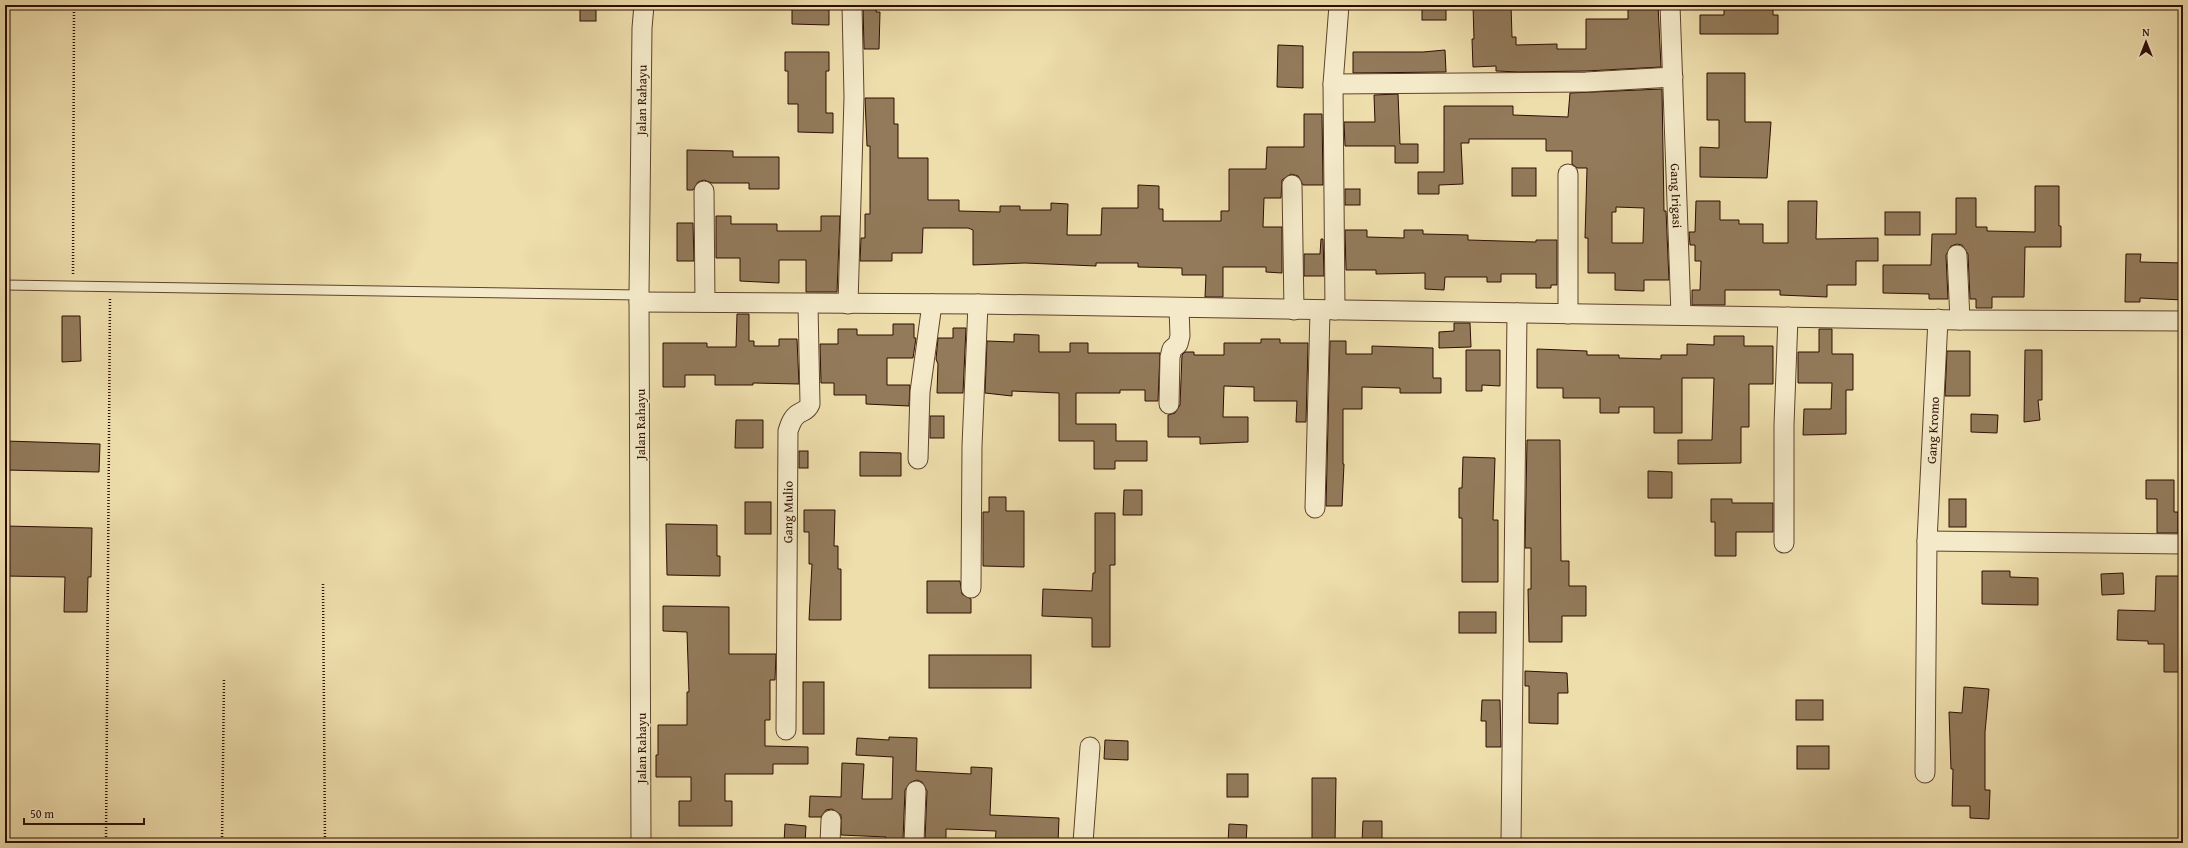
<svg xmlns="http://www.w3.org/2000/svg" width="2188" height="848" font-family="'Gentium Book Plus',serif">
<rect width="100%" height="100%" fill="#eedeac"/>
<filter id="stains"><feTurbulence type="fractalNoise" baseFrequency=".005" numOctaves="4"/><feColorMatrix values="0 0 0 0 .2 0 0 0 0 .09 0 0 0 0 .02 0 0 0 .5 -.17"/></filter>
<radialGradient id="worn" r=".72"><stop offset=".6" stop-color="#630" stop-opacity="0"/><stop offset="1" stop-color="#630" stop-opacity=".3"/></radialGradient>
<g fill="#927a5a" stroke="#2e0e02" fill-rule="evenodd">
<rect x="580" y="5" width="16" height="16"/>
<polygon points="792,5 829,5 829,25 792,24"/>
<polygon points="863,5 877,5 876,12 880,12 879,49 864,49"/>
<rect x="1422" y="5" width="24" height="15"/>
<polygon points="1473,5 1511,5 1512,37 1516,37 1516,45 1557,44 1557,49 1586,49 1586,19 1628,19 1628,5 1658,5 1661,67 1586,71 1520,72 1496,71 1496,66 1473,67 1472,39 1474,39"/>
<polygon points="1724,5 1773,5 1773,15 1778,15 1778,34 1700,34 1700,15 1724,15"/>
<polygon points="1278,45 1303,46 1303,88 1277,87"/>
<polygon points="1445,50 1446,72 1353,73 1353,52 1423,52"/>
<polygon points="785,52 829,52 829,71 826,71 826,113 833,113 833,133 798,132 798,104 788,104 788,71 785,71"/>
<polygon points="1707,73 1745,73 1745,122 1771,122 1767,178 1700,177 1700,147 1719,148 1719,120 1707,120"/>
<path d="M 1662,89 L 1664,211 L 1666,211 L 1669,280 L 1644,280 L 1644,291 L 1615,290 L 1615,273 L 1588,273 L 1588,238 L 1585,238 L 1587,168 L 1577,168 L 1572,164 L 1572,151 L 1546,151 L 1546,139 L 1469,139 L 1469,143 L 1461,143 L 1463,184 L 1439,185 L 1439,194 L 1418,194 L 1418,172 L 1444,172 L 1444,106 L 1513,106 L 1513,115 L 1568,117 L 1570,93 ZM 1616,207 L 1644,208 L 1643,243 L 1612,243 L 1612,212 L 1616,212 Z"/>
<polygon points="1398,94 1400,144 1418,144 1418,163 1395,163 1395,146 1345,146 1344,122 1375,122 1374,95"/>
<polygon points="865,98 894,98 894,124 898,124 898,158 928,158 928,200 959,200 959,211 1000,212 1000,206 1020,206 1020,210 1051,210 1051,203 1068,204 1067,235 1101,235 1102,208 1138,208 1138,185 1159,186 1159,209 1163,209 1163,221 1221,221 1221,211 1229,211 1229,169 1266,169 1267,147 1304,147 1304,114 1322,114 1323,185 1303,185 1298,176 1291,174 1282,180 1281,198 1264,198 1263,227 1282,227 1282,273 1266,272 1266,267 1223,267 1223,297 1205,297 1206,275 1182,275 1182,268 1138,267 1138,263 1096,263 1096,266 1025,263 973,265 973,230 968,228 923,228 922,253 892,253 892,261 860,261 861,238 865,238 865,214 870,214 870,146 867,146"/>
<polygon points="687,150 733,151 733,157 779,157 779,189 749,189 749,183 712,183 704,180 698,182 693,190 687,190"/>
<rect x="1512" y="168" width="24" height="28"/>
<polygon points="2035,186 2059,186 2059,226 2061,226 2061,247 2025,247 2024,297 1992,297 1992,308 1976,308 1976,299 1970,299 1968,254 1962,245 1957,244 1951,246 1946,255 1948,299 1929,299 1929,294 1883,293 1883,265 1931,265 1932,234 1956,234 1956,198 1976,198 1976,227 1987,227 1987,231 2035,232"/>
<rect x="1345" y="189" width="15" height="16"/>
<polygon points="1696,201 1720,201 1720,220 1739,220 1739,224 1763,224 1763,243 1788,243 1788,201 1817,201 1816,239 1878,238 1878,261 1856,261 1856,285 1827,285 1827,297 1780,295 1780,290 1725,290 1725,305 1692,305 1692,290 1700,290 1701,261 1695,261 1695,245 1690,245 1689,232 1695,232"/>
<rect x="1885" y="212" width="35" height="23"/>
<polygon points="716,216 731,216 731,224 777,224 777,231 821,231 821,216 840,216 837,292 806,292 806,260 779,260 779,283 740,281 740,258 716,258"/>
<polygon points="677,223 693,223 694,261 677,261"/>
<polygon points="1345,230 1367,230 1367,237 1404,238 1404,230 1423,230 1423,234 1468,235 1468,240 1536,242 1536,240 1557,240 1557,285 1551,285 1551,288 1536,288 1536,274 1501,274 1501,282 1487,282 1487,277 1445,277 1444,290 1425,289 1425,273 1376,274 1376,270 1346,270"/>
<polygon points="1321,239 1323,239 1324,276 1304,276 1304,254 1320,254"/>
<polygon points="2126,254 2141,254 2140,262 2183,263 2183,300 2140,298 2140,302 2125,302"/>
<polygon points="737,314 749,314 749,341 754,341 754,346 779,346 779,339 797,339 799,384 753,383 753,385 715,385 715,375 685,375 685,387 663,387 663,343 707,343 707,347 736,347"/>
<polygon points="62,316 80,316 81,361 62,362"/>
<polygon points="1454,323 1470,323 1471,347 1439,348 1439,332 1454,331"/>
<polygon points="893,324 914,324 914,338 916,338 913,358 887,358 887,385 910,385 909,406 866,404 866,395 834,395 834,383 821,383 820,344 838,344 838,329 857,329 857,335 893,335"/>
<polygon points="953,328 966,328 963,393 937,393 938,364 936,359 938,338 953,338"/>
<polygon points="1819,329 1832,329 1832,354 1853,354 1853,390 1846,390 1846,434 1803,435 1804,409 1831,409 1832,383 1798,383 1798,352 1819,352"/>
<polygon points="1014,334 1039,335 1039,352 1070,352 1070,343 1088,343 1088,353 1160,353 1158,401 1145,401 1145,390 1120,390 1120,393 1076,393 1076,424 1116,424 1116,441 1147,441 1147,461 1115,461 1115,469 1094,469 1094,441 1059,441 1059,393 1012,391 1012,396 985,393 987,341 1014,342"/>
<polygon points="1714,336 1744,336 1744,346 1773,346 1773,384 1749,384 1749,427 1741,427 1741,463 1678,464 1678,440 1712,440 1714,378 1682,378 1682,433 1654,433 1654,407 1619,407 1619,413 1600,413 1600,398 1563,398 1563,388 1537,388 1537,349 1587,351 1587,355 1619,355 1619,358 1661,359 1661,355 1687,355 1687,344 1714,345"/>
<polygon points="1261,339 1280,339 1280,343 1308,343 1306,422 1296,422 1297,401 1254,401 1254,387 1224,386 1223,417 1248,417 1248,442 1200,444 1200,437 1168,437 1168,415 1175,413 1180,405 1182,355 1185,352 1194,352 1194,355 1224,355 1224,343 1261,343"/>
<polygon points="1330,341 1346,341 1346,354 1372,354 1372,346 1433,348 1433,378 1441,378 1441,393 1400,393 1400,388 1362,387 1362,409 1343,409 1343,464 1344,464 1342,506 1326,506"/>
<polygon points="1466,350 1500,350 1500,386 1482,385 1482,391 1466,391"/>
<polygon points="2025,350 2042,350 2042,400 2038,400 2040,420 2024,422"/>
<polygon points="1947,351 1970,351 1970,396 1945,396"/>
<polygon points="1971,414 1998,415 1997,433 1971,432"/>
<rect x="930" y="416" width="14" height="22"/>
<polygon points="736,420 763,420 763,448 735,448"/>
<polygon points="1527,440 1560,440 1561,561 1569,561 1569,586 1586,586 1586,616 1562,616 1562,642 1529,642 1528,589 1531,589 1531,548 1525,548"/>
<polygon points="5,441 100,444 99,472 5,470"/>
<rect x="799" y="451" width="9" height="17"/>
<polygon points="860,452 901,453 901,476 860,476"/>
<polygon points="1463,457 1495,458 1493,520 1498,520 1498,582 1462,582 1462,518 1459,518 1459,488 1462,488"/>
<polygon points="1648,471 1672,472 1672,498 1648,498"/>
<polygon points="2146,480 2174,480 2174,512 2178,512 2178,533 2157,533 2157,499 2146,499"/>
<polygon points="1124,490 1142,490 1142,515 1123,515"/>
<polygon points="989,497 1006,497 1006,511 1024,511 1024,567 983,566 983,512 989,512"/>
<polygon points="1711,499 1732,499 1732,503 1773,503 1773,532 1736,532 1736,556 1715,556 1715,522 1711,522"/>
<rect x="1949" y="499" width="17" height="28"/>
<rect x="745" y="502" width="26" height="32"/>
<polygon points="804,510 835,510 834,546 838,546 838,569 841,569 841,620 809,620 812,564 809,564 809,532 804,532"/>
<polygon points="1095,513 1115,513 1115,565 1110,565 1110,647 1092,647 1092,618 1042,616 1043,589 1092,591 1093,573 1095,573"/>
<polygon points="666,524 717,525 717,556 720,556 720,576 667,575"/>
<polygon points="5,526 92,528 91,577 88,577 87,612 64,612 65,577 5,576"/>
<polygon points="1982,571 2010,571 2010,577 2038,578 2038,605 1982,604"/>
<polygon points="2123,573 2124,594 2102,595 2101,574"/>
<polygon points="2156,576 2183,576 2183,672 2164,672 2164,644 2148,644 2148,641 2117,640 2118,610 2155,611"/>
<polygon points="927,581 960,581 962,594 971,599 971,613 927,613"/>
<polygon points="663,606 729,607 729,654 776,654 775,680 770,680 770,720 765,720 765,746 808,747 808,764 773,764 773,774 725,774 725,801 732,801 732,826 679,826 679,801 691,801 691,777 656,777 656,755 658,755 658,725 687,725 687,692 689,692 687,632 663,631"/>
<rect x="1459" y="612" width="37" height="21"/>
<rect x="929" y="655" width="102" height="33"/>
<polygon points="1525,671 1567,673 1568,693 1558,693 1558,724 1529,723 1529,686 1525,686"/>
<rect x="803" y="682" width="21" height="52"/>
<polygon points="1964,687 1989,689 1985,732 1985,790 1990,790 1989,819 1970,818 1970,806 1952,806 1953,769 1951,769 1949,712 1962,713"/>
<polygon points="1482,700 1500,700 1501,747 1486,747 1486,721 1481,721"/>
<rect x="1796" y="700" width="27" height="20"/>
<polygon points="889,737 917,738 916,771 971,774 971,767 992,768 990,815 1059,818 1058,843 995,843 996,831 946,829 946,840 925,839 927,791 922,782 917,780 911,782 905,790 903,840 886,840 886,837 841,835 841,815 832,809 826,810 821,817 809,817 810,796 841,797 842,763 864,764 862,799 892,799 893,757 856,755 857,738 889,740"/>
<polygon points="1105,740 1128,741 1128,760 1104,759"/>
<rect x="1797" y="746" width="32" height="23"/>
<rect x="1227" y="774" width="21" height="23"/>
<polygon points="1312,778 1336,778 1335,843 1312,843"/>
<polygon points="1363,821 1382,821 1382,842 1362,842"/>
<polygon points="785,824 806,826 805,843 784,843"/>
<polygon points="1229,824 1247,825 1246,843 1228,843"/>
</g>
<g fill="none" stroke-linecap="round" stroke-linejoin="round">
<defs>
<polyline id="service" points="5,285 639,295"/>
<g id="minor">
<path id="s1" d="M 1670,5 L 1681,315"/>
<polyline points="1333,84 1586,82 1673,77"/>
<polyline points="1292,185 1294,310"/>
<polyline points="704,191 705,302"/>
<polyline points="1957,255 1960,320"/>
<polyline points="639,302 978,304 1960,320 2183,321"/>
<polyline points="848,304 854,97 852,5"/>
<polyline points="1335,310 1333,84 1339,5"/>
<polyline points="1568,314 1568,174"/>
<polyline points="1169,404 1170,357 1172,349 1178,344 1180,336 1179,308"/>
<polyline points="918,459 920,392 932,304"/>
<polyline points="1315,508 1320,311"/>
<polyline points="1927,541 2183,544"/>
<polyline points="1784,543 1784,425 1788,317"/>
<polyline points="971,588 972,446 978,304"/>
<path id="s2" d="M 786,730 L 788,431 C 790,425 792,418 798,414 C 804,410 807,411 810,404 L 808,304"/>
<path id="s3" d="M 1925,773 L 1927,541 L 1938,319"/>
<path id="s4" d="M 641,843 L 639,295 L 642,28 L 644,5"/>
<polyline points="830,843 831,820"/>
<polyline points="914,843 916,791"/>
<polyline points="1083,843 1090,747"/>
<polyline points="1511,843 1517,313"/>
</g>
</defs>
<use href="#service" stroke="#5e422c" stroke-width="11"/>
<use href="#minor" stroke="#5e422c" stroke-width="21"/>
<g stroke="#2e0e02" stroke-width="2.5" stroke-dasharray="1 2" stroke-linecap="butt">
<polyline points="73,274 74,5"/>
<polyline points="323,584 325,843"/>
<polyline points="106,843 110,298"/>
<polyline points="222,843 224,679"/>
</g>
<use href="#service" stroke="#f4eac9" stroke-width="9"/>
<use href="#minor" stroke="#f4eac9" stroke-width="19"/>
</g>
<g text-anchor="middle" stroke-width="3.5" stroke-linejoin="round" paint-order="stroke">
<g font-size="13" fill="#2e0e02" stroke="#f4eac9">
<text dy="5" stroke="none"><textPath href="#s4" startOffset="743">Jalan Rahayu</textPath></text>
<text dy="5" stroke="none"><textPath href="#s1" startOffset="191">Gang Irigasi</textPath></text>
<text transform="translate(640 424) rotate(-90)" y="5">Jalan Rahayu</text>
<text dy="5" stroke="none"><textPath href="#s3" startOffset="343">Gang Kromo</textPath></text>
<text dy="5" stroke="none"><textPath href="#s2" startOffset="218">Gang Mulio</textPath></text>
<text transform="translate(641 748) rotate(-90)" y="5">Jalan Rahayu</text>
</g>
</g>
<rect width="2188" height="848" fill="none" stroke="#eedeac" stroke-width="20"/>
<rect x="6" y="6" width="2176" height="836" fill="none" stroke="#2e0e02" stroke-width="2"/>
<rect x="10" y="10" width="2168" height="828" fill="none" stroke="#2e0e02"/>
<g transform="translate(2146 42)" stroke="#f4eac9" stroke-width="3" paint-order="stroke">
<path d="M0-3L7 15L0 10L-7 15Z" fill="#2e0e02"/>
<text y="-6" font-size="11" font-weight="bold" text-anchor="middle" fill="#2e0e02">N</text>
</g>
<path d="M24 818v6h120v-6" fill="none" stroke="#2e0e02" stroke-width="2"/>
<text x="30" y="818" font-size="12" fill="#2e0e02" stroke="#f4eac9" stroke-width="3" paint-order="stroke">50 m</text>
<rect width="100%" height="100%" filter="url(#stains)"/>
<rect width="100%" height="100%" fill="url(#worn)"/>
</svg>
